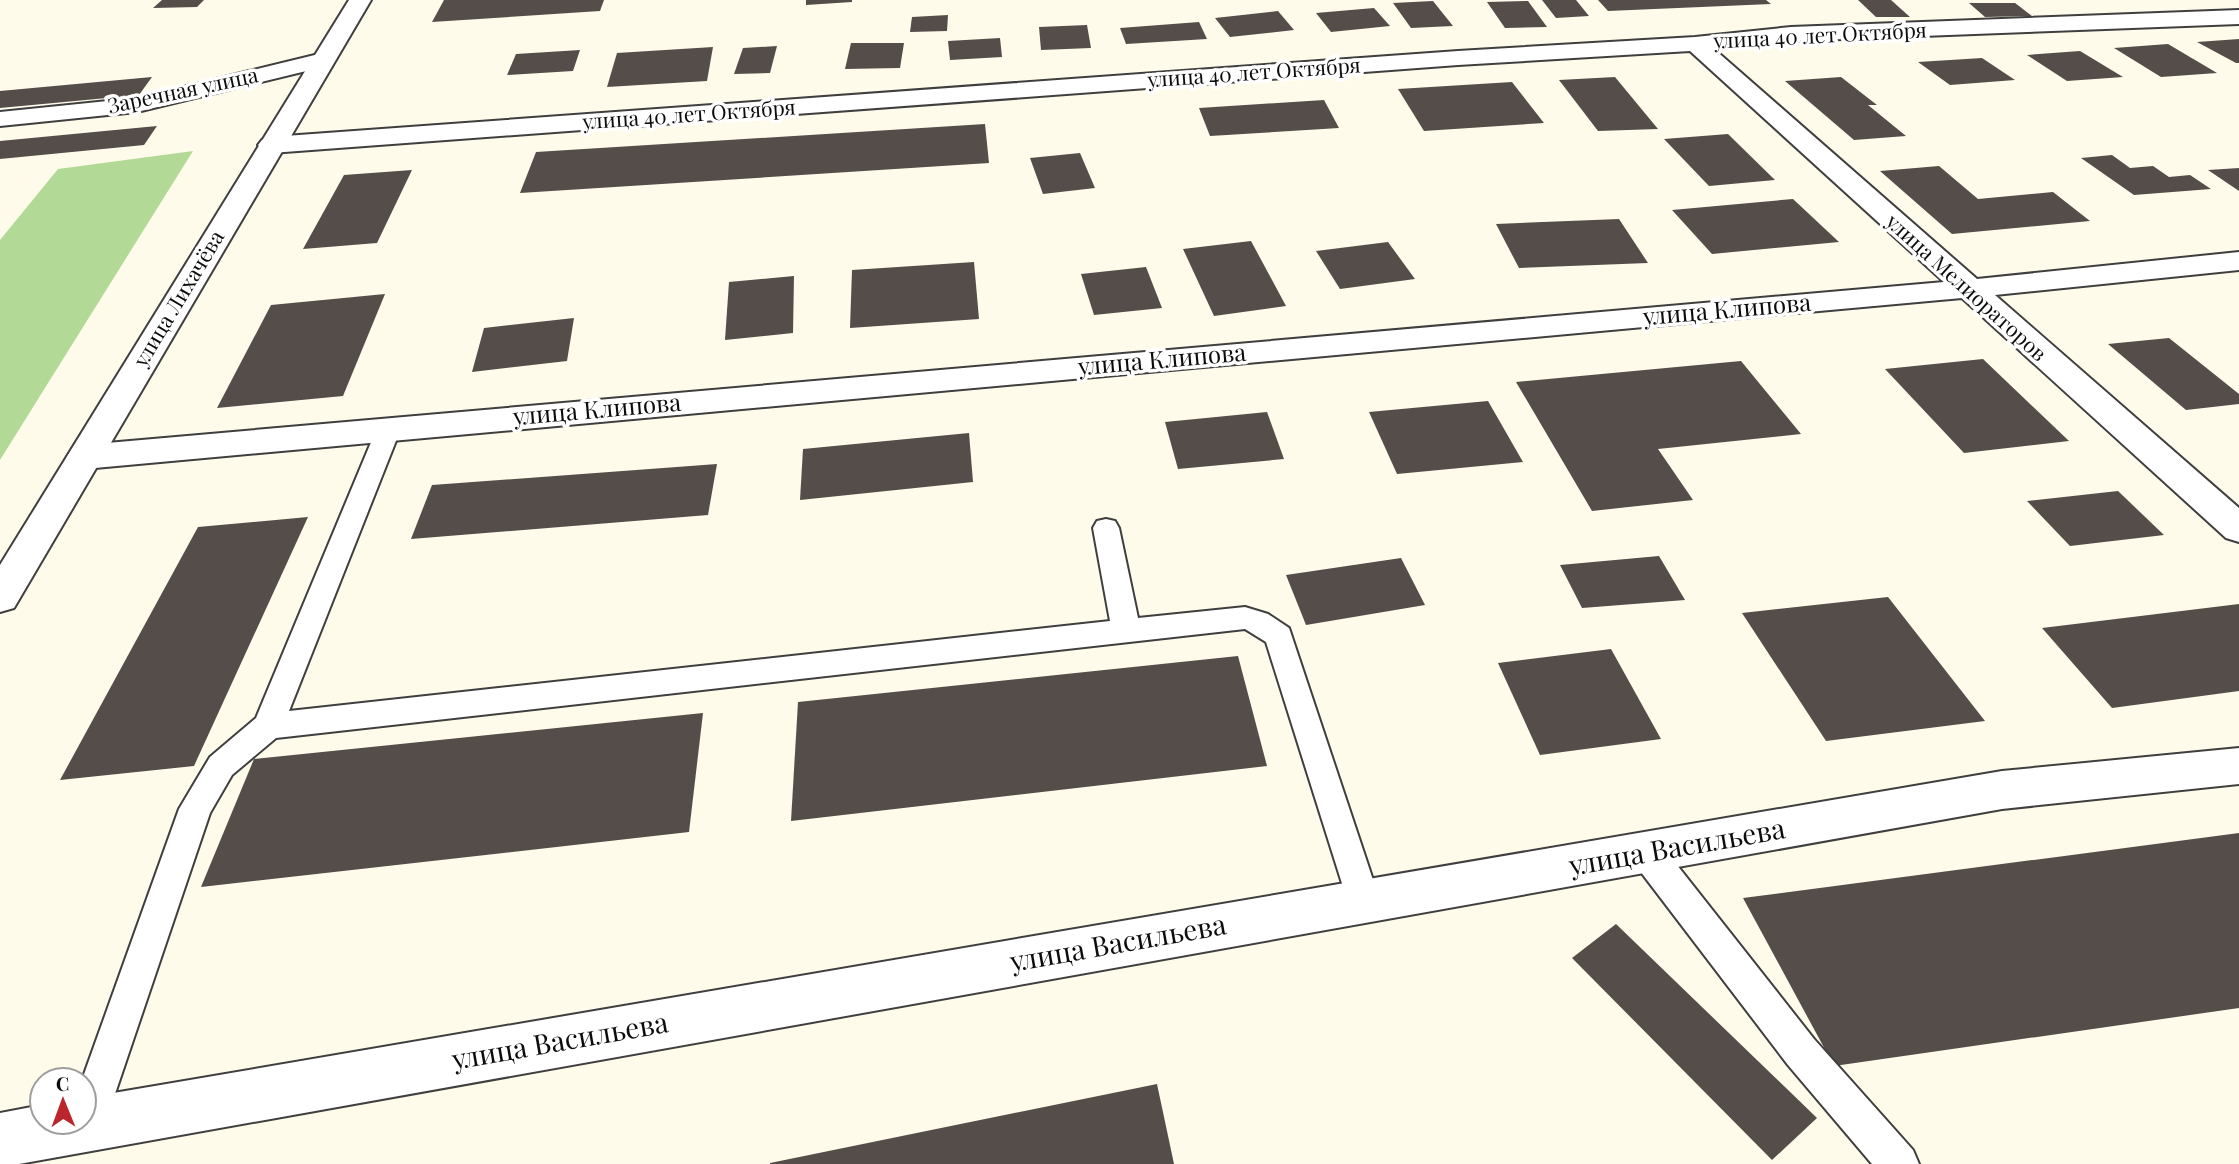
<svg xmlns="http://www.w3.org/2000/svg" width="2239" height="1164" font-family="'Playfair Display',serif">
<rect width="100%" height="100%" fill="#fffbeb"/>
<polygon fill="#b3d996" points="193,151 0,460 0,240 58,169"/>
<g fill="#544d49">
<polygon points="162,0 204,0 197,7 153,8"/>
<polygon points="444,0 604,0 600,11 432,22"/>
<polygon points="806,0 852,0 852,2 806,5"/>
<polygon points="1542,0 1576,0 1589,16 1556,18"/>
<polygon points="1598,0 1766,0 1771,4 1608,11"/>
<polygon points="1858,0 1891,0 1910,17 1876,17"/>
<polygon points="1433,1 1453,26 1411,28 1393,3"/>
<polygon points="1528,1 1547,27 1505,28 1487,2"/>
<polygon points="1969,3 2015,3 2032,16 1985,17"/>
<polygon points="1374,8 1390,26 1331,32 1316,13"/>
<polygon points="1278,11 1294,30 1230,37 1215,18"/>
<polygon points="948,15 947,31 910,32 912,17"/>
<polygon points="1199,22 1207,39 1126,44 1120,28"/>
<polygon points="1087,25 1091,48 1041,50 1039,27"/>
<polygon points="1000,38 1002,57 950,60 948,41"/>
<polygon points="2239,39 2239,63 2236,63 2197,42"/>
<polygon points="851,43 904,43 900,68 845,69"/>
<polygon points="2168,44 2217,73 2161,77 2114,48"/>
<polygon points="777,46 770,73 734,74 743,48"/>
<polygon points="713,47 707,81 607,87 617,53"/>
<polygon points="580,50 573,71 507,75 516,54"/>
<polygon points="2080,51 2123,77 2067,81 2027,55"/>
<polygon points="1982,58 2015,80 1950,85 1918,62"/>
<polygon points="152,77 139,95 0,108 0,91"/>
<polygon points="1615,77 1658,129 1598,131 1559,80"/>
<polygon points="1841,77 1877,105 1868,105 1906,136 1854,140 1785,81"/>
<polygon points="1512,82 1544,123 1424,131 1398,89"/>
<polygon points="1324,100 1339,128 1210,136 1199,108"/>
<polygon points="985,124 989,163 520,193 536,152"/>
<polygon points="157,126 144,145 0,159 0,141"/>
<polygon points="1728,134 1775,180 1709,186 1664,139"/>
<polygon points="1080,153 1095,188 1043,194 1030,158"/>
<polygon points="2112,155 2130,168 2153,166 2169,177 2190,175 2211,189 2134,195 2081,158"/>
<polygon points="1939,166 1978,199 2053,192 2090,221 1952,234 1880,171"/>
<polygon points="2239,168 2239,191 2208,170"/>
<polygon points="412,170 377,243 303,249 344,175"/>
<polygon points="1793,199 1839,242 1712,254 1672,210"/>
<polygon points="1619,219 1648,263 1519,268 1496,224"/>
<polygon points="1251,241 1286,306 1214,316 1183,249"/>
<polygon points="1388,242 1415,279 1340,289 1316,251"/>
<polygon points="974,262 979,319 850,328 852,270"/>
<polygon points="1146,267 1162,308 1094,315 1081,274"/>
<polygon points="794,276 793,333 725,340 729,282"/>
<polygon points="385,294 343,396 217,408 271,305"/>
<polygon points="574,318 567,361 472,372 484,328"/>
<polygon points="2169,338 2239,394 2239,404 2186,410 2108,344"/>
<polygon points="1983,359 2069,441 1964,453 1885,369"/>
<polygon points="1741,361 1801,434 1658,449 1693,500 1592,511 1516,382"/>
<polygon points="1488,401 1523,462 1397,474 1369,412"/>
<polygon points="1267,412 1284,459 1178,469 1165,422"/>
<polygon points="969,433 973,482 800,500 803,449"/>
<polygon points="717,464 708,515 411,539 432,485"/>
<polygon points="2118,491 2164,535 2070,546 2027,501"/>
<polygon points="308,517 194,766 60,780 198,527"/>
<polygon points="1659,556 1685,600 1582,608 1560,565"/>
<polygon points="1401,558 1425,605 1306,625 1286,575"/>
<polygon points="1888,597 1985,721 1826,741 1742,613"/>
<polygon points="2239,604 2239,691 2112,708 2042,628"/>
<polygon points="1611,649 1661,739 1540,755 1498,663"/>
<polygon points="1238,656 1267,766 791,821 798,702"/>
<polygon points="703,713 689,832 201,887 254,759"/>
<polygon points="2239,833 2239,1008 1834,1066 1743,898"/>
<polygon points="1616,924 1817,1118 1772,1160 1572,958"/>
<polygon points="1157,1084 1174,1164 770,1164 770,1163"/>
</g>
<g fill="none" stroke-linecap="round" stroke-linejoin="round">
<defs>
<g id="service">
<polygon points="389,420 398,422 401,428 289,711 1110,621 1093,528 1097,521 1106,519 1115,521 1119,528 1138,618 1245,607 1268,614 1289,628 1380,901 1375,912 1363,917 1351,912 1266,642 1245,629 276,738 232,775 210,813 100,1138 86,1144 72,1138 66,1124 84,1122 84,1080 82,1080 179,809 210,757 256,718 377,428 380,422"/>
<polygon points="1646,837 1658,841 1814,1039 1913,1150 1919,1164 1872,1164 1788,1065 1634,863 1629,852 1634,841"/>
</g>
<g id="minor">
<polygon points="2239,10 2239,24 1791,41 1714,49 1977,279 2239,252 2239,270 1995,295 2239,508 2239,542 2226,538 1962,298 84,469 72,465 67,457 72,449 84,445 1944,282 1690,51 1458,65 271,153 262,150 258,145 262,140 271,137 1458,51 1695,37 1791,27"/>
<polygon points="323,53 331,55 335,60 331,65 137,112 0,126 0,112 137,98"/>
<polygon points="2239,748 2239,784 2002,809 19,1164 0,1164 0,1113 42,1105 42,1122 84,1122 84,1098 2002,771"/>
</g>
<polygon id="tertiary" points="349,0 371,0 14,608 0,612 0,565"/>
</defs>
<use href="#service" stroke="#3f3f3f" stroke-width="4"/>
<use href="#minor" stroke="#3f3f3f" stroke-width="4"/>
<use href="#tertiary" stroke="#3f3f3f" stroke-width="4"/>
<use href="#service" fill="#fff" fill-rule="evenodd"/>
<use href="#minor" fill="#fff" fill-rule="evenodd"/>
<use href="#tertiary" fill="#fff" fill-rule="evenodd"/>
</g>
<g text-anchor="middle" stroke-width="7" stroke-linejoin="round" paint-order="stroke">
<g font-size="21" fill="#0c0c0c" stroke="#fff">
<text transform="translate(1820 36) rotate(-3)" y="7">улица 40 лет Октября</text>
<text transform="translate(1254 73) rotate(-4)" y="7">улица 40 лет Октября</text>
<text transform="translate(183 91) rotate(-12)" y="7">Заречная улица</text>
<text transform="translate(689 115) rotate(-4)" y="7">улица 40 лет Октября</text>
<text transform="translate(1966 288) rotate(42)" y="7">улица Мелиораторов</text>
<text transform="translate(179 299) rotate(-59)" y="7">улица Лихачёва</text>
</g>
<g font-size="24" fill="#0c0c0c" stroke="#fff">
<text transform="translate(1727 310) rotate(-5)" y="8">улица Клипова</text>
<text transform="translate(1162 360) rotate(-5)" y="8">улица Клипова</text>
<text transform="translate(597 410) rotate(-5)" y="8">улица Клипова</text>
</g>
<g font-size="28" fill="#0c0c0c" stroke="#fff">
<text transform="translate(1677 847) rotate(-10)" y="10">улица Васильева</text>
<text transform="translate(1118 943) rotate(-10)" y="10">улица Васильева</text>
<text transform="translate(560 1041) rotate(-10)" y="10">улица Васильева</text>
</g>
</g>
<g transform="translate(63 1101) rotate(359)"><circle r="33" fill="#ffffff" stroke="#9e9e9e" stroke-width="2"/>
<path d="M0-5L12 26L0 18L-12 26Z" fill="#ba262b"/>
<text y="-10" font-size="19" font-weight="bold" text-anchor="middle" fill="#0c0c0c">С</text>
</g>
</svg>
